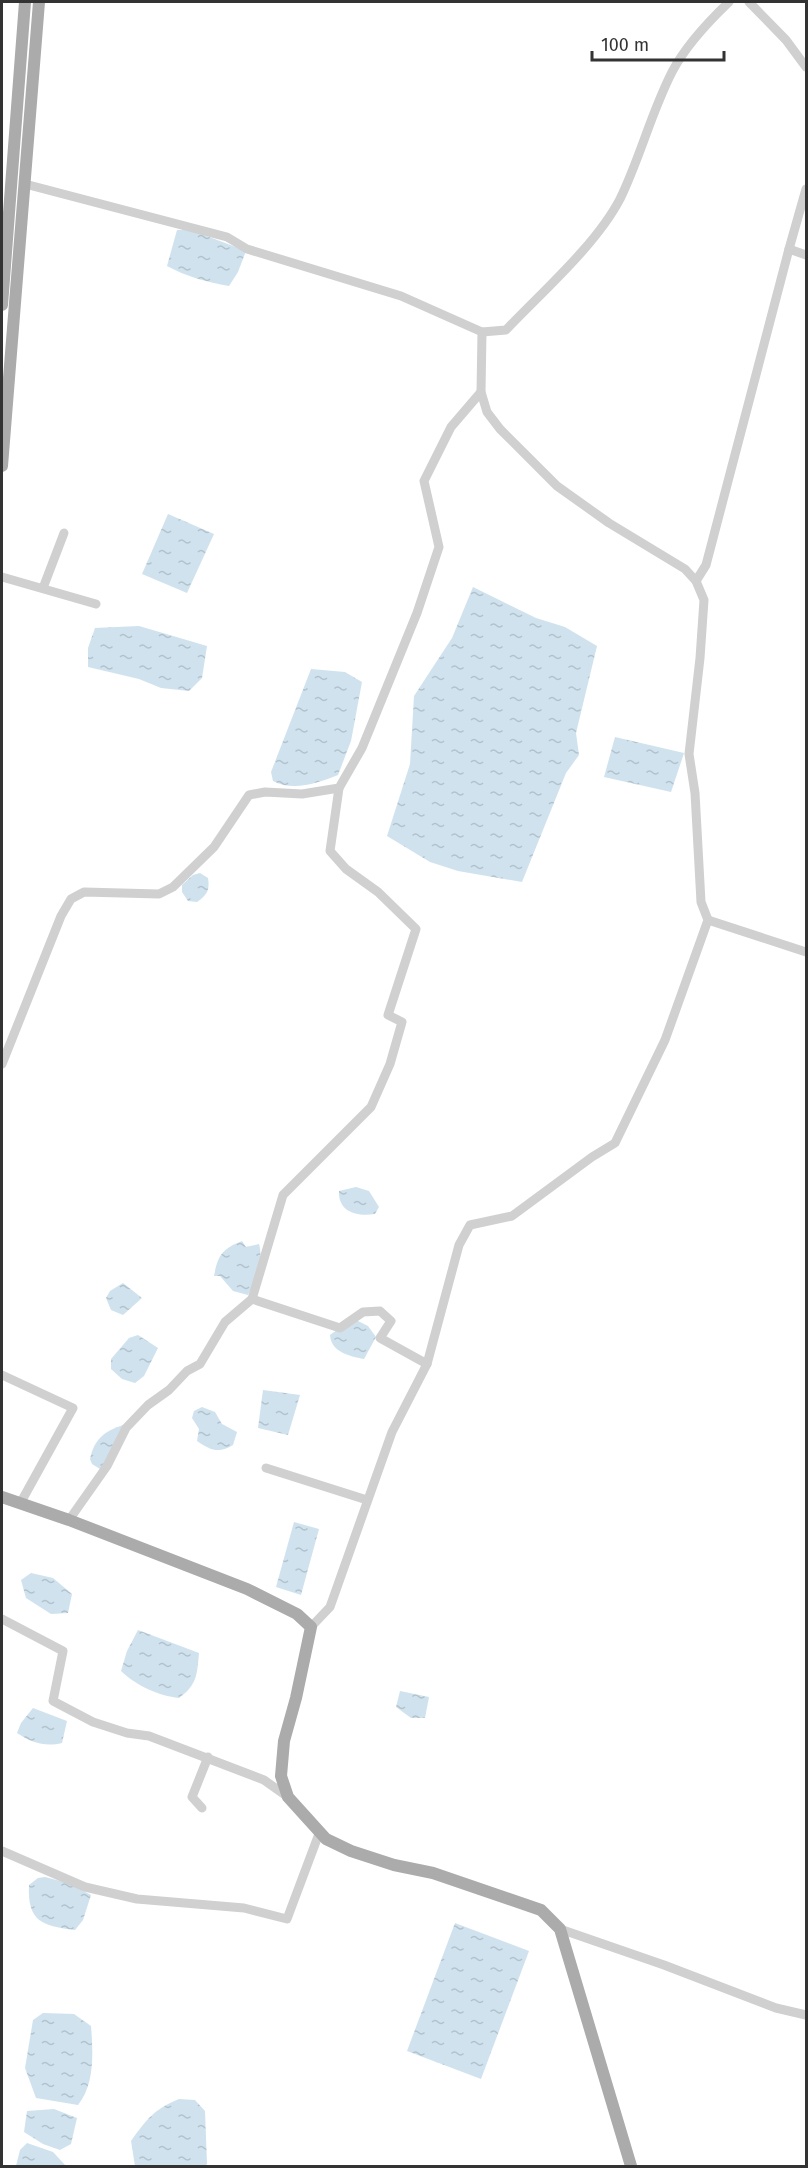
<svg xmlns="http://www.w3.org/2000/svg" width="808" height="2168" font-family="'Fira Sans',sans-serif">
<defs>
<pattern id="water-ripples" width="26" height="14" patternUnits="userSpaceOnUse" patternTransform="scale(1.5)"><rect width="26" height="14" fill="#cfe2ee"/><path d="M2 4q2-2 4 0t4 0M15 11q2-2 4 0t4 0" fill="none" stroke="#b2c2cd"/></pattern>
</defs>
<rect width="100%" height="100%" fill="#fff"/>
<g fill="url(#water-ripples)">
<path d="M 177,230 L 191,230 L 246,251 L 238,272 L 229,286 C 207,282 187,277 167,266 Z"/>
<polygon points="168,514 214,534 187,593 142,574"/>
<polygon points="473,587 536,618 565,627 597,646 576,733 579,755 566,773 522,882 458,871 430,862 387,836 410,764 414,696 452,638"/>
<polygon points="139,626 207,646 202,678 189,691 161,688 139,679 88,667 88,648 95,628"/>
<path d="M 311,669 L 345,672 L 362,682 L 351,741 L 338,775 C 318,783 293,792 273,781 L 271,772 Z"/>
<polygon points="615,737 684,753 671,792 604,777"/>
<path d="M 200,873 L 208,878 C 210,890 207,895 197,902 L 188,901 L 182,892 L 182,885 L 193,875 Z"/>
<path d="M 356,1187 L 369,1191 L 379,1207 L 375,1214 C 357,1217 338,1212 339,1191 Z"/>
<path d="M 242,1241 L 246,1247 L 259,1244 C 264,1260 255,1280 248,1295 L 233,1291 L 220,1276 L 214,1276 C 218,1255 222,1249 242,1241 Z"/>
<polygon points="123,1283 142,1298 123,1315 111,1310 106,1298 110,1291"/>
<path d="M 356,1320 L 368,1326 L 376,1337 L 364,1359 C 349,1356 331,1352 330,1335 C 335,1330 349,1325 356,1320 Z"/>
<polygon points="138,1335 158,1348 144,1376 135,1383 122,1379 111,1369 111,1359 129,1338"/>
<polygon points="263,1390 300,1395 288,1435 258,1428"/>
<path d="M 202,1407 L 215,1412 L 222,1424 L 237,1432 L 233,1445 C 219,1454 210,1450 197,1441 L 199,1429 L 192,1418 L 194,1411 Z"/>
<path d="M 123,1425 L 121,1446 L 100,1469 L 92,1464 L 90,1459 C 94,1439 105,1431 123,1425 Z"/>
<polygon points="294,1522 319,1529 301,1595 276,1587"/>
<polygon points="31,1573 53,1578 72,1594 68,1613 51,1614 26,1598 21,1580"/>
<path d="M 138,1630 L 199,1653 C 197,1675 197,1685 179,1698 C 159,1696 135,1685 121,1671 L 127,1651 Z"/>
<polygon points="400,1691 429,1697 425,1718 411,1718 396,1707"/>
<path d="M 33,1708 L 67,1721 L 62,1743 C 45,1747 32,1743 17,1733 L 21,1723 Z"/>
<path d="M 45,1877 L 68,1883 L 91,1895 L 83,1920 L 75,1930 C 43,1926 27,1922 29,1885 L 38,1878 Z"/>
<polygon points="455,1923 529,1951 481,2079 407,2051"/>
<path d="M 43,2013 L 74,2014 L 91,2026 C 93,2052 95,2084 78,2105 L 36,2098 L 25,2068 L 33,2020 Z"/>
<path d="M 179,2099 L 195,2100 L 205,2111 L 207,2164 L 205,2166 L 135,2166 L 131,2141 C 147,2119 153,2110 179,2099 Z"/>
<polygon points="54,2109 77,2118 71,2144 60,2150 43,2144 24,2132 27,2111"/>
<polygon points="27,2143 53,2152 66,2166 16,2166 20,2150"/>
</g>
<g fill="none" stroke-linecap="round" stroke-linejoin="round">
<g stroke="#d0d0d0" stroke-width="9">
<polyline points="749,2 786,40 806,67"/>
<path d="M 25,184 L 227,237 L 247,249 L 401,296 L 482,332 L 506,330 C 542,292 596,245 620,199 C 640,158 651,113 672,72 C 686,45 708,22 729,2"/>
<polyline points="789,249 806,255"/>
<polyline points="2,577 96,604"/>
<polyline points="696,581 706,565 789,249 806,189"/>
<polyline points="43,588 64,533"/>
<polyline points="708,920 806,952"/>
<polyline points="2,1064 61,916 71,899 84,892 159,894 173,887 214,847 249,795 265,792 302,794 339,788 362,748 417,613 439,547 424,481 451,427 481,392"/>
<polyline points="252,1299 340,1328 363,1312 380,1311 391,1321 380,1338 427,1364"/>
<polyline points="2,1375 73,1408 21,1502"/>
<polyline points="266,1468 367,1500"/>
<polyline points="69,1520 107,1466 126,1428 148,1405 169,1390 187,1371 200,1364 225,1322 252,1299 283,1195 371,1107 390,1064 402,1022 388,1015 416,929 378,892 346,869 330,851 339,788"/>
<polyline points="2,1619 63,1651 53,1701 93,1722 127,1733 149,1736 264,1780 288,1797"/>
<polyline points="311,1627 330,1607 392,1432 427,1364 459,1245 470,1225 512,1216 592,1157 615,1143 665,1040 708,920 701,902 695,793 689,754 700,658 704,600 696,581 685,569 609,523 557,486 500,429 487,412 481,392 482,332"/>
<polyline points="202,1808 192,1797 208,1757"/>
<polyline points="2,1851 85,1887 137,1899 244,1908 287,1919 320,1831"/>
<polyline points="560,1929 664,1965 776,2008 806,2015"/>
</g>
<g stroke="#ababab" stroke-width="12">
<polyline points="2,305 25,2"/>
<polyline points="2,466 39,2"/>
<polyline points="2,1497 69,1520 247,1589 297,1614 311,1627 296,1698 284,1741 281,1776 288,1797 326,1839 351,1851 394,1865 433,1873 541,1910 560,1929 631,2166"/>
</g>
</g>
<rect width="808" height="2168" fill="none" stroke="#333333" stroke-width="6"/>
<path d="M592 51v9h132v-9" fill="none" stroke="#333333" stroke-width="3"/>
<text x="601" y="51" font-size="18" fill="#333333" stroke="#ffffff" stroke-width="4.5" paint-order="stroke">100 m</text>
</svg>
